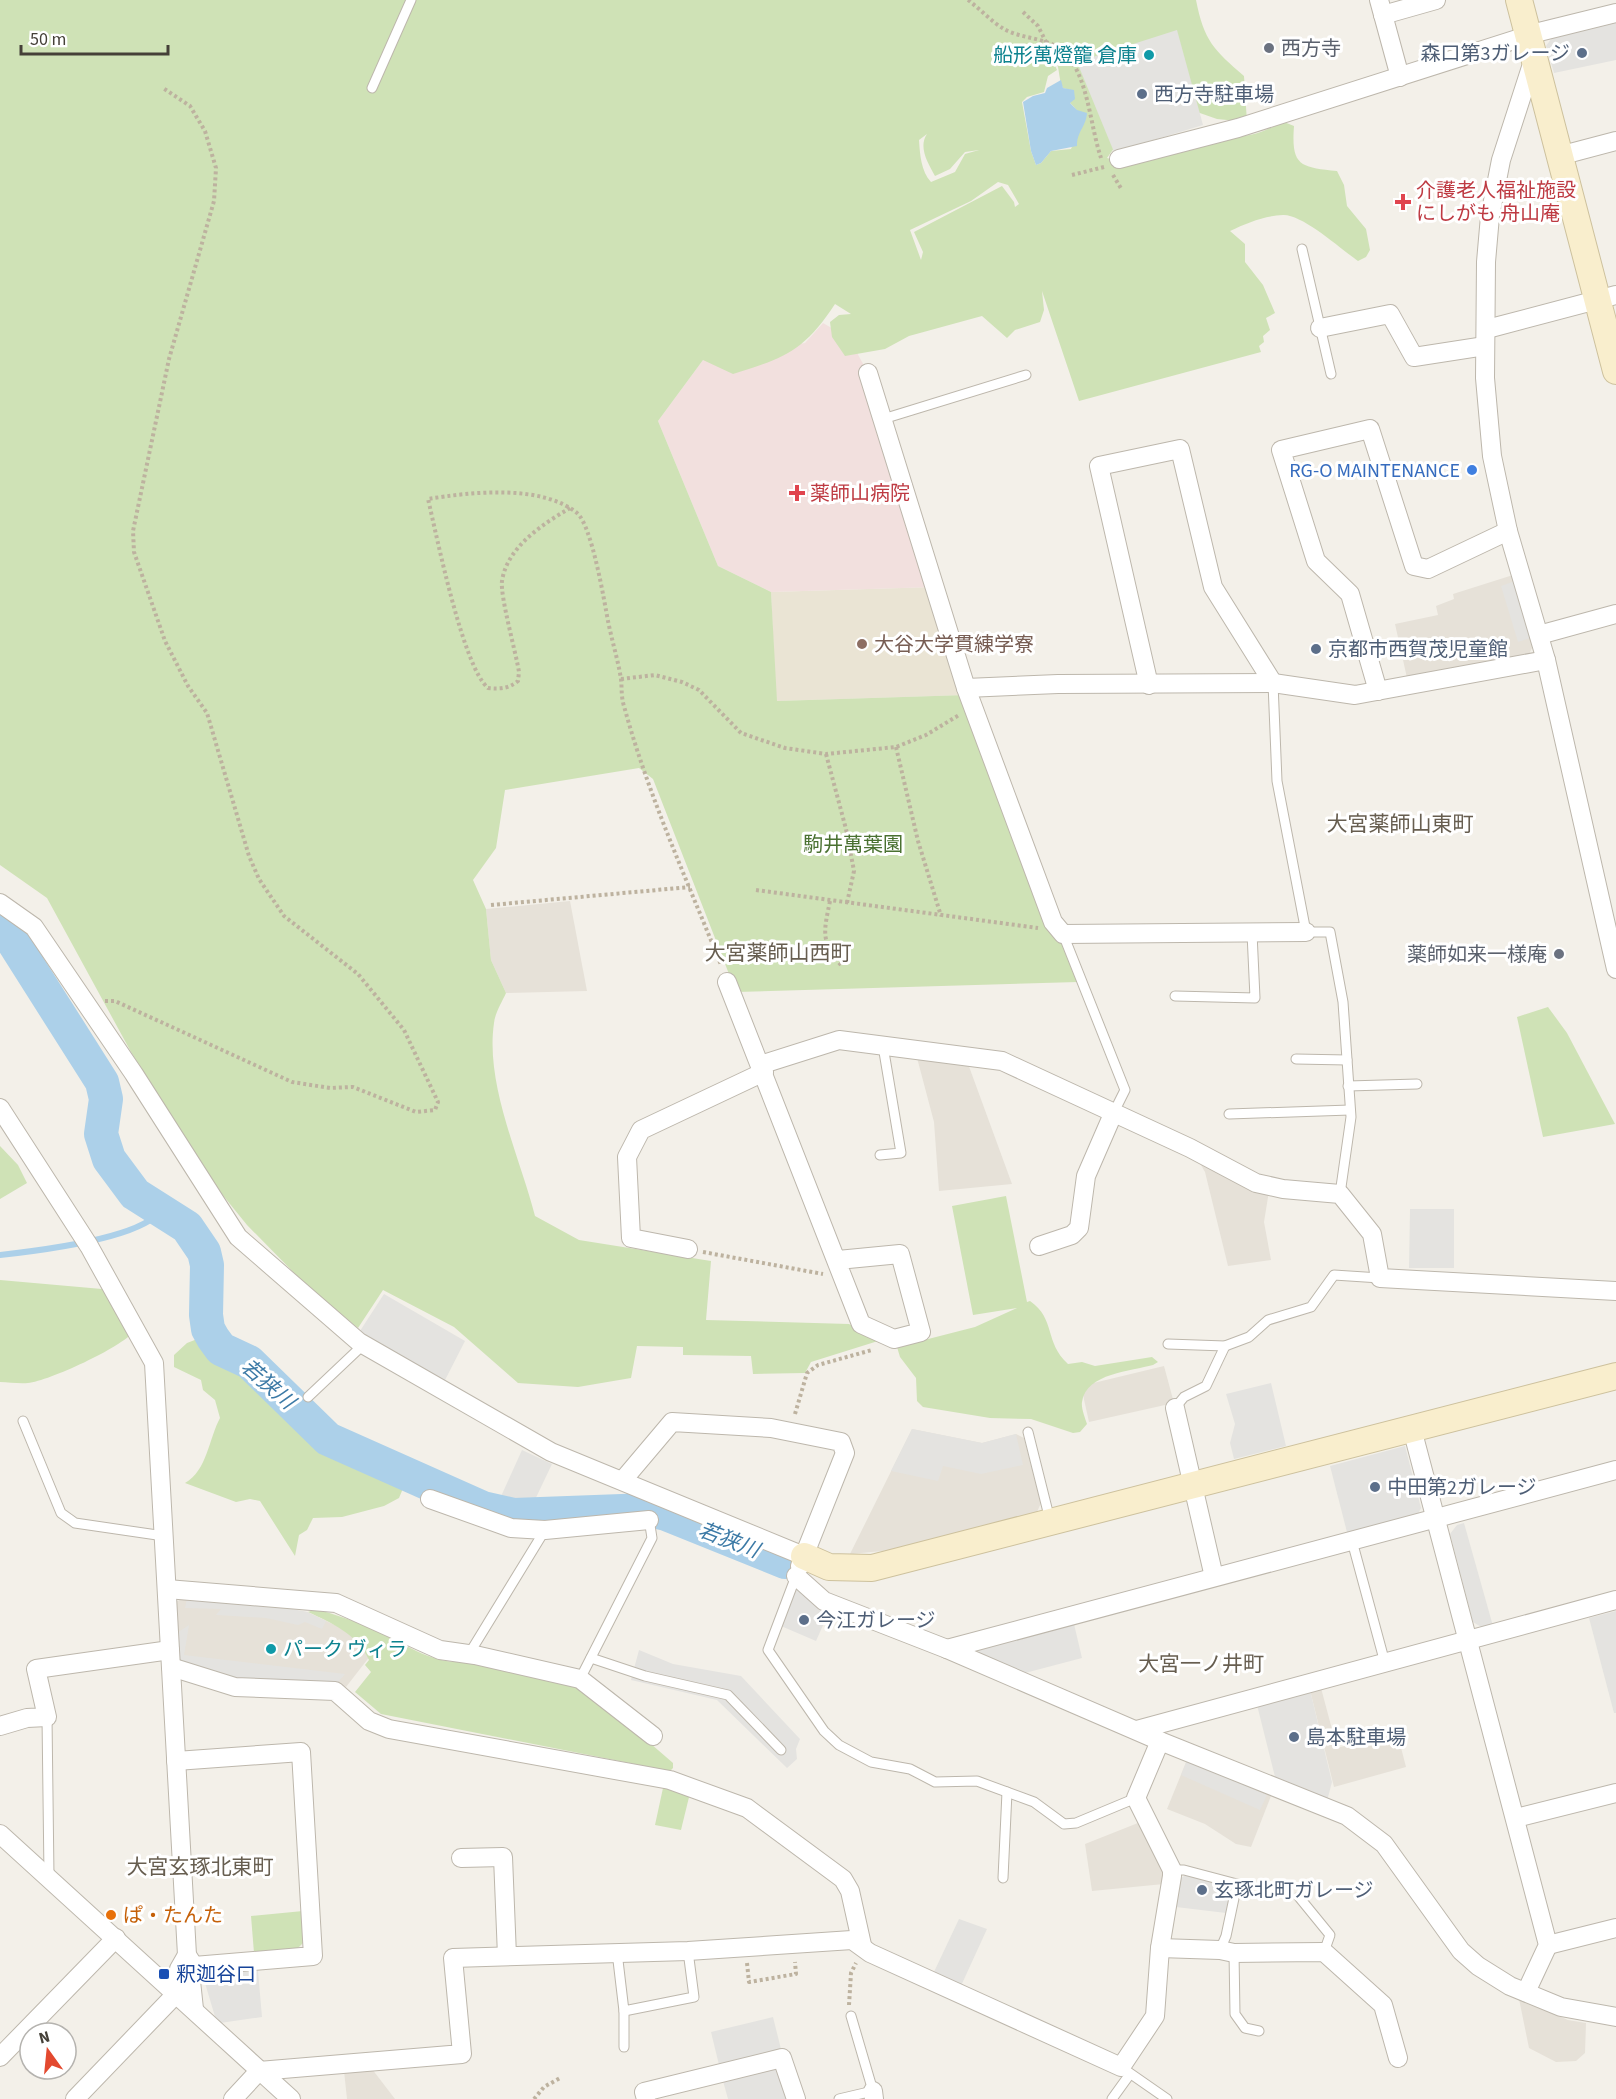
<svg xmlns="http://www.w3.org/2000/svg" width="1616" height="2099" font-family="'Source Sans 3','Noto Sans JP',sans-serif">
<rect width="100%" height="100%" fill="#f3f0e9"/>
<g fill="#e6e1d8">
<polygon points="1513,575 1534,644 1529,654 1407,678 1395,624 1438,615 1436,606 1454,599 1453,594"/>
<polygon points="570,901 587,991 506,993 491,960 486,909"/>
<polygon points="916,1054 967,1061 1012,1184 939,1191 934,1122"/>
<polygon points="1197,1158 1269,1191 1264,1222 1271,1260 1228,1266 1205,1172"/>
<polygon points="1164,1366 1174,1403 1089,1422 1081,1386"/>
<polygon points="912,1429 982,1443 1016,1434 1024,1438 1041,1503 1037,1512 894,1550 850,1554"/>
<polygon points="182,1599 307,1612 339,1627 374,1651 346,1687 338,1682 311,1681 187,1665 171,1637 175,1602"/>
<polygon points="1321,1688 1337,1748 1397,1732 1406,1767 1334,1787 1310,1690"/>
<polygon points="1187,1760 1271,1796 1251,1847 1236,1844 1205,1824 1167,1809"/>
<polygon points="1143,1821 1166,1876 1164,1884 1092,1891 1085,1844"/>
<polygon points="1519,1999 1568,2020 1586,2023 1585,2053 1576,2061 1556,2062 1529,2048"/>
<polygon points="372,2069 395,2099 347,2099 344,2071"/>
</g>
<polygon fill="#eae4d4" points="934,587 966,695 776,701 771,592"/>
<polygon fill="#f2e0de" points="823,323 849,338 868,373 934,587 771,592 718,566 658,421 703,360 805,343"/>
<g fill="#cfe2b6" fill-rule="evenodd">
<path d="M 0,0 L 1196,0 C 1204,41 1214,50 1244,76 L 1247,122 L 1217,119 L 1197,112 L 1122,137 L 1107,158 L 1118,161 L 1220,132 C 1245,142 1261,132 1284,122 L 1294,126 C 1291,166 1300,167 1337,171 L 1344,185 L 1347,206 L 1366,229 L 1370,250 L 1366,257 L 1358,261 C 1341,249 1302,214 1283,215 C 1264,216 1247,223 1230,231 L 1245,244 L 1245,262 L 1263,285 L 1275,313 L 1266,318 L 1270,330 L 1263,336 L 1264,342 L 1259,346 L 1261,352 L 1079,401 L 1042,291 L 1044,310 L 1040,322 L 1015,330 L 1007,338 L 982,316 L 909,336 L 885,349 L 845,356 L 832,337 L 830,322 L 839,315 L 851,314 L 835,304 C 804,351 785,358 733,374 L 703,360 L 658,421 L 718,566 L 771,592 L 777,701 L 966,695 L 1078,982 L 736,992 L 653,779 L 639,768 L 505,790 L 496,848 L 473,880 L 486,909 L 491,960 L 506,993 C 502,1002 495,1013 494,1023 C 485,1085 520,1157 535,1216 L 579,1240 L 711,1261 L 706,1320 L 849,1324 L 878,1341 L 811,1362 L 805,1373 L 753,1374 L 751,1356 L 683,1355 L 683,1347 L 637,1346 L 631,1378 L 578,1387 L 518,1383 L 454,1327 L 383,1290 L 358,1328 L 305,1284 L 247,1225 L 217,1188 L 131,1052 L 47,898 L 0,865 ZM 1044,52 C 1063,58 1056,74 1063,88 L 1074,91 L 1070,103 C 1088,119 1079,131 1071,149 L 1051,151 L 1041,163 L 1036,165 L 1031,151 L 1022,102 L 1027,97 L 1044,92 L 1048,76 L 1057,70 L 1052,59 ZM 927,134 C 918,147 928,163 935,176 L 950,169 L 965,152 L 979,150 L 965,154 L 955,172 L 931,182 C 921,171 920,155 919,140 ZM 998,182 L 1008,185 L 1019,204 L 1015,207 L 1014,202 L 1002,186 L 914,232 L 923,252 L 921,260 L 910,230 L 971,201 Z"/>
<polygon points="1548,1007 1567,1033 1615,1124 1543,1137 1517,1017"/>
<polygon points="0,1146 18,1165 27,1183 0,1199"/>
<path d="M 1006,1196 L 1027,1302 L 1030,1301 C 1056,1319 1044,1342 1068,1364 L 1082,1362 L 1095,1366 L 1152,1357 L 1158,1362 L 1153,1365 C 1132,1371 1086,1373 1082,1402 C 1081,1408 1085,1418 1087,1424 L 1080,1432 L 1073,1433 L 1031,1419 L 990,1418 L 923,1407 L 917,1401 L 916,1378 L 900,1357 L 897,1347 L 975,1327 L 1017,1308 L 973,1315 L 952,1206 Z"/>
<path d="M 0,1280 L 102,1289 L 112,1295 L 133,1332 C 122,1347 49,1381 28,1383 C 19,1384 9,1382 0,1382 Z"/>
<path d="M 205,1336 L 226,1355 L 245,1365 L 282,1399 L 302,1400 C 316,1420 328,1438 349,1452 C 368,1463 392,1467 404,1486 L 399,1498 L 384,1506 L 342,1517 L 313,1518 L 307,1530 L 299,1535 L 295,1556 L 260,1501 L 250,1499 L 236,1502 L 185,1483 C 207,1471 209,1438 220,1418 L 215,1400 L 203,1390 L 201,1380 L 174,1367 L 174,1355 L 187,1343 Z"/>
<path d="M 316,1609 C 337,1615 358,1622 378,1631 C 407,1645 436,1667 470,1661 L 574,1686 L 603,1709 L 636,1731 L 673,1763 L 673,1768 L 670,1771 L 381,1714 L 355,1692 L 371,1672 L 365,1665 L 369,1660 C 357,1634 332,1623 308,1612 Z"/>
<polygon points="663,1788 690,1793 681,1830 655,1825"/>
<polygon points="303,1911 305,1941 296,1950 254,1953 251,1916"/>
</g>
<g fill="#e4e3e0">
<polygon points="1616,21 1616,60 1554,73 1546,46 1554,35"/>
<polygon points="1177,30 1203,125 1114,152 1077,62"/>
<polygon points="1515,581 1533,637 1518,642 1501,586"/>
<polygon points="1410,1209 1454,1209 1454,1268 1409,1268"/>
<polygon points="384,1294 465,1341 443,1384 360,1331"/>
<polygon points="1271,1383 1286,1446 1234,1459 1230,1443 1235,1424 1226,1394"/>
<polygon points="912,1429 982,1443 1016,1434 1023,1465 981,1474 943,1466 938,1481 891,1471"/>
<polygon points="1405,1446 1421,1508 1416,1518 1348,1536 1330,1466"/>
<polygon points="522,1450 552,1464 532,1506 498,1503"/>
<polygon points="1464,1523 1493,1626 1483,1628 1473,1622 1450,1534 1457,1525"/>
<polygon points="795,1590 804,1591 828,1614 816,1641 781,1626"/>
<polygon points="187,1599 283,1607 307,1612 326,1621 322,1629 305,1622 298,1625 266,1618 216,1615 221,1609 185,1608"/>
<polygon points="1616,1611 1616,1713 1614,1713 1589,1618"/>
<polygon points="1074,1624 1082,1658 1025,1673 978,1656 979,1648"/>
<polygon points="189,1625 184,1655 345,1674 338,1682 237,1679 176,1659 171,1637"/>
<polygon points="639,1650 673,1664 741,1676 800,1739 796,1749 797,1759 787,1768 717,1700 631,1680"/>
<polygon points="1310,1690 1332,1782 1327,1801 1276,1781 1257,1705"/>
<polygon points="1187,1760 1267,1795 1260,1810 1181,1775"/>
<polygon points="1186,1875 1223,1886 1230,1895 1226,1913 1176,1907 1179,1879"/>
<polygon points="959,1919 987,1929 960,1988 933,1974"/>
<polygon points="258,1971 262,2017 220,2023 216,2020 205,1983 213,1973"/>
<polygon points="773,2017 782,2053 720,2069 711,2032"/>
<polygon points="773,2067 778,2070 789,2099 728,2099 723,2081"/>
</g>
<path fill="#acd0e9" d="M 1061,80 L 1063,88 L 1074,90 L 1075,99 L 1070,103 L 1077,110 L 1087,113 C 1086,127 1077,131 1077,146 L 1051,151 L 1041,163 L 1036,165 L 1031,151 L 1023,102 L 1033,96 L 1045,93 L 1047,88 Z"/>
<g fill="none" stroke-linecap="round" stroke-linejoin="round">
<path stroke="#acd0e9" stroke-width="6" d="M 0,1255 C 36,1251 142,1239 161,1210"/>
<polyline stroke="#acd0e9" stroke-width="34" points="0,921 102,1082 106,1099 101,1134 109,1159 135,1194 187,1227 204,1252 207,1265 206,1315 208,1329 213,1338 221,1349 249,1362 328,1439 483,1508 514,1515 649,1510 666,1514 785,1562"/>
<defs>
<g id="lane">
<polyline points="372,88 411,0"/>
<polyline points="1302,249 1331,374"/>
<polyline points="883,419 1026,375"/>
<polyline points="1273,683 1277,781 1306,932 1330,932 1343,1002 1351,1117 1340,1194"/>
<polyline points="1063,934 1125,1090 1113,1114"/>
<polyline points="1175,996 1255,998 1252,933"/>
<polyline points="1296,1059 1347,1060"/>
<polyline points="1348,1086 1417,1084"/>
<polyline points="1229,1114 1350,1110"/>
<polyline points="880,1155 901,1153 883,1046"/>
<polyline points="1168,1344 1225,1346 1249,1337 1268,1320 1311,1307 1334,1275 1380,1278"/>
<polyline points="308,1397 363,1345"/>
<polyline points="1175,1408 1184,1397 1206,1386 1225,1346"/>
<polyline points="23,1421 61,1513 75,1523 164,1536"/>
<polyline points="1028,1432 1050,1520"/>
<polyline points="1352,1541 1385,1663"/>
<polyline points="796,1576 768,1650 824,1731 839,1745 871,1762 910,1769 935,1782 977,1781 1034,1802 1064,1824 1076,1823 1136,1798"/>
<polyline points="469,1654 545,1530"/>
<polyline points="591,1658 645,1676 728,1695 781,1750"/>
<polyline points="580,1679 652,1538 649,1519"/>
<polyline points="47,1717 49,1876"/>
<polyline points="1172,1870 1184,1870 1237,1884 1226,1936 1220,1950"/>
<polyline points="1003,1878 1007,1792"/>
<polyline points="1299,1897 1330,1935 1324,1952"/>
<polyline points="617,1952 624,2011 694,1997 688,1951"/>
<polyline points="1234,1953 1235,2014 1245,2028 1259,2031"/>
<polyline points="624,2011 624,2047"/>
<polyline points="1121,2067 1167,2099"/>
<polyline points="839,2099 873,2091 851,2016"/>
<polyline points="1112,2099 1130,2074"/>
</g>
<g id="street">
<polyline points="1379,0 1400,77"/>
<polyline points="1383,15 1436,0"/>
<polyline points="1534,58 1501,160 1490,216 1486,262 1485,378 1492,456 1508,531 1546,660 1616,969"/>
<polyline points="1559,156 1616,141"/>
<polyline points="1119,159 1238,128 1539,32 1616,13"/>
<polyline points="1320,328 1390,314 1414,357 1485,346"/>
<polyline points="1487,329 1616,295"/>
<polyline points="868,373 966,688 1053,922 1063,934 1306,932"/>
<polyline points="1539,635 1616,614"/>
<polyline points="1149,685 1099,466 1180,449 1213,587 1273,683"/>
<polyline points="966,688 1058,684 1273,683 1355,695 1546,660"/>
<polyline points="1378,691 1350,594 1316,561 1281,450 1370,429 1414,566 1428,569 1508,531"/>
<polyline points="0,903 34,927 134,1074 238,1237 359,1342 551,1452 804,1556"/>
<polyline points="727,982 861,1324 894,1339 921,1332 900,1254 838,1260"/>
<polyline points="760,1065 839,1040 1002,1061 1190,1148 1256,1183 1283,1189 1340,1194 1372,1234 1380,1278 1616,1291"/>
<polyline points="0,1108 89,1246 154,1363 187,1955 194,1966 191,1981 194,2009"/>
<polyline points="1039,1246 1072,1235 1079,1228 1086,1176 1113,1114"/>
<polyline points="688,1249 631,1238 627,1157 641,1130 764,1072"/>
<polyline points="1175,1408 1214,1577"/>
<polyline points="1412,1429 1548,1945 1526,1992"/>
<polyline points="623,1480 672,1422 771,1428 841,1442 845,1453 800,1566"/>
<polyline points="430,1499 511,1528 545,1530 649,1520"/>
<polyline points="796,1576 824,1601 947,1649 1160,1741 1347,1816 1384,1844 1461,1951 1478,1966 1510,1986 1561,2007 1616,2017"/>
<polyline points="167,1589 336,1603 440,1650 475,1655 580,1679 653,1736"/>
<polyline points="947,1649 1616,1470"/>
<polyline points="171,1667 235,1687 335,1691 369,1721 389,1729 670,1780 747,1808 843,1879 850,1891 862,1945"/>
<polyline points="0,1726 27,1718 47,1717 36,1669 170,1650"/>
<polyline points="1137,1730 1616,1600"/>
<polyline points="176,1761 301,1752 313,1956 194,1966"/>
<polyline points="1516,1818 1616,1793"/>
<polyline points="0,1834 291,2099"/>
<polyline points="461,1858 503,1857 507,1956"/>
<polyline points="1548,1945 1616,1928"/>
<polyline points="1160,1948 1220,1950 1234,1953 1324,1952 1383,2005 1398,2058"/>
<polyline points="0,2057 116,1938"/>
<polyline points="873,2091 874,2099"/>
<polyline points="75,2099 176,1994 179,1969 187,1955"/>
<polyline points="233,2099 259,2071 462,2054 453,1958 688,1951 852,1940 870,1953 1121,2067 1155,2016 1160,1948 1172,1876 1172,1870 1136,1798 1160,1741"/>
<polyline points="646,2099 644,2092 782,2058 796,2099"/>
</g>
<g id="secondary">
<polyline points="1519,0 1616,371"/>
<polyline points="804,1556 829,1567 872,1568 1616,1376"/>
</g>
</defs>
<use href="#lane" stroke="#bdb7ac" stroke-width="11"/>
<use href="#street" stroke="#bdb7ac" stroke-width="20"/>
<use href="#secondary" stroke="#cdc19d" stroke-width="28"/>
<g stroke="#bdb29f" stroke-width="4" stroke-dasharray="3 3" stroke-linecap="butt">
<path d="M 968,0 C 980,9 992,22 1004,29 C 1023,40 1053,37 1068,56 C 1089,83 1090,125 1101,158"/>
<polyline points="1023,12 1038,26 1047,44"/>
<polyline points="1066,54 1073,48"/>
<polyline points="1072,175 1104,167"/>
<polyline points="1113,175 1122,190"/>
<path d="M 570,508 C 543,524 507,547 502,581 C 500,596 516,653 519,672 L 518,681 C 508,689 500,689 488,688 C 463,667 437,537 428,499 C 471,492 541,484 577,513 C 592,526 604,600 608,621 C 612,641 618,660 621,679 C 622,688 621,697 624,706 C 648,795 687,880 721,965"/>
<polyline points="621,679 655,675 682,682 699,690 741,733 785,748 826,754 896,747 926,735 959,715"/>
<polyline points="896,747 918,841 941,916"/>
<polyline points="826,754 846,829 854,871 847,903"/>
<polyline points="756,890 1038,928"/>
<path d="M 830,901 C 824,931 820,941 841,965"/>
<polyline points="491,905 690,887"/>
<polyline points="105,1001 115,1001 292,1082 330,1088 353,1087 416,1112 435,1110 438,1102 404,1030 358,974 284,916 259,879 249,856 207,713 188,686 165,641 134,552 133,531 169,359 214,201 216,168 205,131 190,106 163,88"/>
<polyline points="703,1252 823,1274"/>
<polyline points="795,1414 807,1373 818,1365 872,1350"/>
<polyline points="747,1963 749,1982 796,1974 795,1962"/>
<polyline points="849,2005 851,1973 856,1963"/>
<polyline points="534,2099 544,2087 560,2078"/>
</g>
<use href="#lane" stroke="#fff" stroke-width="9"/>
<use href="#street" stroke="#fff" stroke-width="18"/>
<use href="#secondary" stroke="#f9eecd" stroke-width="26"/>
</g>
<g fill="#6b7280" stroke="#fff" stroke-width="2">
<circle cx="1269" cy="48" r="6"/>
<circle cx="1559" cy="954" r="6"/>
</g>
<g fill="#5c6f8a" stroke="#fff" stroke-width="2">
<circle cx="1582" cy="53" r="6"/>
<circle cx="1142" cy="94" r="6"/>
<circle cx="1316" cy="649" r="6"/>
<circle cx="1375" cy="1487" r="6"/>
<circle cx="804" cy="1620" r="6"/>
<circle cx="1294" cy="1737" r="6"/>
<circle cx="1202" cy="1890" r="6"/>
</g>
<g fill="#0f9aa8" stroke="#fff" stroke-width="2">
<circle cx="1149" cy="55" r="6"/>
<circle cx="271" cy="1649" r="6"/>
</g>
<g fill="#e0444e" stroke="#fff" stroke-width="2">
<path d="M1400 193h6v6h6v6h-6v6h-6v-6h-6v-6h6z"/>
<path d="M794 484h6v6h6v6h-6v6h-6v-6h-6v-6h6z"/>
</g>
<circle fill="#3f7fe0" stroke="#fff" stroke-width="2" cx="1472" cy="470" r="6"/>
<circle fill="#8d6e63" stroke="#fff" stroke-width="2" cx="862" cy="644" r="6"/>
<circle fill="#e8710a" stroke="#fff" stroke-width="2" cx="111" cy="1915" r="6"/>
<rect fill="#1a4fb4" stroke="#fff" stroke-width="2" x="158" y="1968" width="12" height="12" rx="3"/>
<g text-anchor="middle" stroke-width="6" stroke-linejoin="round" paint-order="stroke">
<g font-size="20" fill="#5b616d" stroke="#fff" text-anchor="start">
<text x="1281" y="55">西方寺</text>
<text x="1547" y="961" text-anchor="end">薬師如来一様庵</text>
</g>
<g font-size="20" fill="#4e5e75" stroke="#fff" text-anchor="start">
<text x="1570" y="60" text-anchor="end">森口第3ガレージ</text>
<text x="1154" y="101">西方寺駐車場</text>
<text x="1328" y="656">京都市西賀茂児童館</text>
<text x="1387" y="1494">中田第2ガレージ</text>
<text x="816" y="1627">今江ガレージ</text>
<text x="1306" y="1744">島本駐車場</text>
<text x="1214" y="1897">玄琢北町ガレージ</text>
</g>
<g font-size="20" fill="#0d838f" stroke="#fff" text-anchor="end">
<text x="1137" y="62">船形萬燈籠 倉庫</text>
<text x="283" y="1656" text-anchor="start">パーク ヴィラ</text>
</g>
<g font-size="20" fill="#be3a42" stroke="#fff" text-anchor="start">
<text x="1416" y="197">介護老人福祉施設<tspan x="1416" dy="23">にしがも 舟山庵</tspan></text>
<text x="810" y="500">薬師山病院</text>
</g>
<g font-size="20" fill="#366cbe" stroke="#fff" text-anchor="end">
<text x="1460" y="477">RG-O MAINTENANCE</text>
</g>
<g font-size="20" fill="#785e54" stroke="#fff" text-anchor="start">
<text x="874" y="651">大谷大学貫練学寮</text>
</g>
<g font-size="20" fill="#4a7131" stroke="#fff">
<text x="853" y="851">駒井萬葉園</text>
</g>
<g font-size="20" fill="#c56008" stroke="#fff" text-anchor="start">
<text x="123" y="1922">ぱ・たんた</text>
</g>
<g font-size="20" fill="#164399" stroke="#fff" text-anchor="start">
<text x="176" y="1981">釈迦谷口</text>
</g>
<g font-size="21" fill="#675e50" stroke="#fff">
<text x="1400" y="831">大宮薬師山東町</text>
<text x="778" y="960">大宮薬師山西町</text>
<text x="1201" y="1671">大宮一ノ井町</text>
<text x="200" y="1874">大宮玄琢北東町</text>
</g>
<g font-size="21" font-style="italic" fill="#3c7aa6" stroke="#fff">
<text transform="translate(268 1384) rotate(41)" y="7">若狭川</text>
<text transform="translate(729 1540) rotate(21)" y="7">若狭川</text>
</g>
</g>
<g transform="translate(48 2051) rotate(345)"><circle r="28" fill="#ffffff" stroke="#b5b3af" stroke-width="1.5"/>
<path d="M0-4.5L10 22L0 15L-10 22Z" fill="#e3492f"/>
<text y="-9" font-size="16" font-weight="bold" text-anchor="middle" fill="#454038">N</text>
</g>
<path d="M21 45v9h147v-9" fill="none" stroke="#454038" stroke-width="3"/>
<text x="30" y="45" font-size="18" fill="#454038" stroke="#ffffff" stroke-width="4.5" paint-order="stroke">50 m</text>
</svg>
